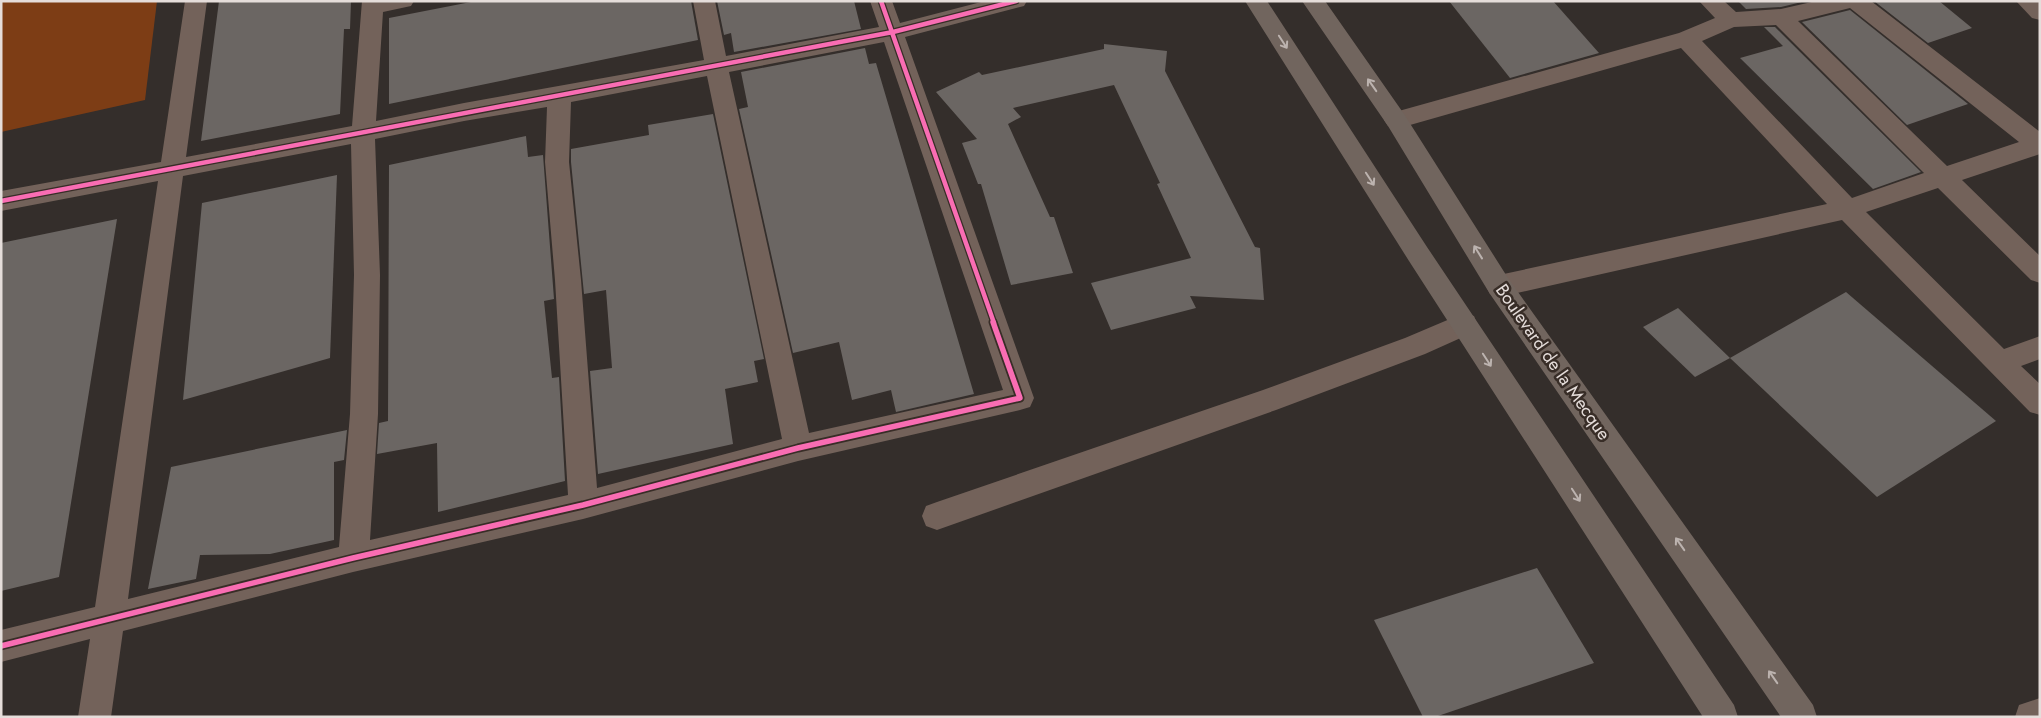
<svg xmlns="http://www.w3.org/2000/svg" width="2041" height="718" font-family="Jost,sans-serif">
<rect width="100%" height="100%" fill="#342e2b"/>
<polygon fill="#7d3d15" points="1,1 157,1 145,100 1,132"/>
<g fill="#6b6663">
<polygon points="219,1 351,1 350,29 344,29 340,114 201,141"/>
<polygon points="476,1 691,1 698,40 389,104 389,18"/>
<polygon points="717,1 854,1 861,29 734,52 731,33 724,35"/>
<polygon points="1449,1 1553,1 1599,53 1510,78"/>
<polygon points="1738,1 1806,1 1781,7 1746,9"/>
<polygon points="1874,1 1939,1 1972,28 1928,43"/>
<polygon points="1850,10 1968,104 1907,125 1802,22"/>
<polygon points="1764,27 1775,27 1921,172 1873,189 1740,58 1783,46"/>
<polygon points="1104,44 1167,51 1165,71 1255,247 1260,248 1264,300 1190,296 1196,308 1111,330 1091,283 1191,258 1157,184 1160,183 1114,85 1013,108 1021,117 1008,124 1050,217 1054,217 1073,273 1011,285 981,184 978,184 962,143 977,139 936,92 979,72 982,75 1104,49"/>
<polygon points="865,48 869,64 876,63 974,394 896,412 891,390 852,400 839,342 793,353 739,109 748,107 741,72"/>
<polygon points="713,114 764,359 754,361 758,382 725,389 733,444 598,474 590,371 612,368 606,290 584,294 571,162 571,149 649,135 648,125"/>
<polygon points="526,136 528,157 543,155 554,299 544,301 552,378 559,377 565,481 438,512 437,443 377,454 379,423 388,421 389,165"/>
<polygon points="337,175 330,358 183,400 202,203"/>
<polygon points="117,219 59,577 1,591 1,243"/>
<polygon points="1846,292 1996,421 1877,497 1730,358"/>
<polygon points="1678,308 1730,358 1695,377 1643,327"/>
<polygon points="347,430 344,460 334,462 334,540 270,554 200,555 196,579 148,589 171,467"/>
<polygon points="1537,568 1594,663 1435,717 1423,717 1374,620"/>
</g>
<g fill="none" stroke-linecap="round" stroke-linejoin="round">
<g fill="#73625a" fill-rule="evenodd">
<path d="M 185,1 L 207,1 L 186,157 L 352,126 L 362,1 L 414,1 L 411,6 L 383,12 L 376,121 L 464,103 L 704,60 L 693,1 L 715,1 L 726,56 L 879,27 L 870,1 L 892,1 L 900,23 L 985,1 L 1027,1 L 1024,6 L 905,37 L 1034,398 L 1030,407 L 1020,410 L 798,461 L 583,519 L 353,572 L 123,631 L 111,717 L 78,717 L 90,639 L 1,662 L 1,630 L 95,607 L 158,181 L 1,211 L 1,191 L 161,162 ZM 884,42 L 1003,390 L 809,433 L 729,72 ZM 707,76 L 782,439 L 597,488 L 581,280 L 569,162 L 571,102 ZM 547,107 L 545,162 L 555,280 L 568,495 L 370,540 L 378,414 L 380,275 L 375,139 L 464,121 ZM 351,144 L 354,275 L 350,414 L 339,547 L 128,599 L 183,176 Z"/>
<path d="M 1699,1 L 1724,1 L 1736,12 L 1781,9 L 1816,1 L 1871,1 L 2040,132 L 2040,154 L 1962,180 L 2040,256 L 2040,283 L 2031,280 L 1938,188 L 1866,212 L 2004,349 L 2040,336 L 2040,359 L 2021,366 L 2040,384 L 2040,415 L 2030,412 L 1842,220 L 1499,297 L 1490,294 L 1486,286 L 1490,278 L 1499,275 L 1827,204 L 1681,48 L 1396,129 L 1388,126 L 1384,120 L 1388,114 L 1679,33 L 1715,18 ZM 1850,8 L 2019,142 L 1947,166 L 1798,21 ZM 1776,25 L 1924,173 L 1852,198 L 1702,41 L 1734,27 Z"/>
<polygon points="2016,1 2040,1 2040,20 2032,18"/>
<polygon points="1464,313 1474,316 1477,324 1474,332 1425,354 1276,410 937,530 926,526 922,516 926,506 937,502 1263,390 1405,338"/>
<polygon points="2040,698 2040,717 2015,717 2019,705"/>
</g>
<g fill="#71655e" fill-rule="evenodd">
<polygon points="1245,1 1267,1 1427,247 1734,705 1738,717 1703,717 1409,261"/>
<polygon points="1302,1 1325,1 1404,114 1508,278 1813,705 1817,717 1781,717 1490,294 1388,126"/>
</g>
<defs>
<g id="cycleway-far1">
<polyline points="881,1 994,323"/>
<polyline points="1,201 893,32 1016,1"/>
</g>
<polyline id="cycleway" points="1,646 353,558 583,505 798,448 1020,398 993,322"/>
</defs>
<use href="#cycleway-far1" stroke="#382d27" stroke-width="7"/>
<use href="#cycleway" stroke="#382d27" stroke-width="9"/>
<use href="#cycleway-far1" stroke="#f96db3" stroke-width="4.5"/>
<use href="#cycleway" stroke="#f96db3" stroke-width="5.5"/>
</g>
<defs><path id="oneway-shaft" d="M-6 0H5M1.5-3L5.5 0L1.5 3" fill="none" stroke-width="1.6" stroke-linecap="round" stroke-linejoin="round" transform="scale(1.25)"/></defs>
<g stroke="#bcb3af">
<use href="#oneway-shaft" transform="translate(1283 42) rotate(57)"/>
<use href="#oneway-shaft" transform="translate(1372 85) rotate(-125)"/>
<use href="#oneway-shaft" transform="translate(1370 179) rotate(57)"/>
<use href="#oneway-shaft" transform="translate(1478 252) rotate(-122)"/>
<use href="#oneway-shaft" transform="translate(1487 360) rotate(57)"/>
<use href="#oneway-shaft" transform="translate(1576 495) rotate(57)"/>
<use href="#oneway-shaft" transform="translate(1680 544) rotate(-125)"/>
<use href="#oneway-shaft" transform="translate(1773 677) rotate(-125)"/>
</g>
<g text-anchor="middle" stroke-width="5" stroke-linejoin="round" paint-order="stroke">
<g font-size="18" fill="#e5ddda" stroke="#382d27">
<text transform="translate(1553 362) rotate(55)" y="6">Boulevard de la Mecque</text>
</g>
</g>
<rect width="2041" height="718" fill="none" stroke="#e5ddda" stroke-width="5"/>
</svg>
